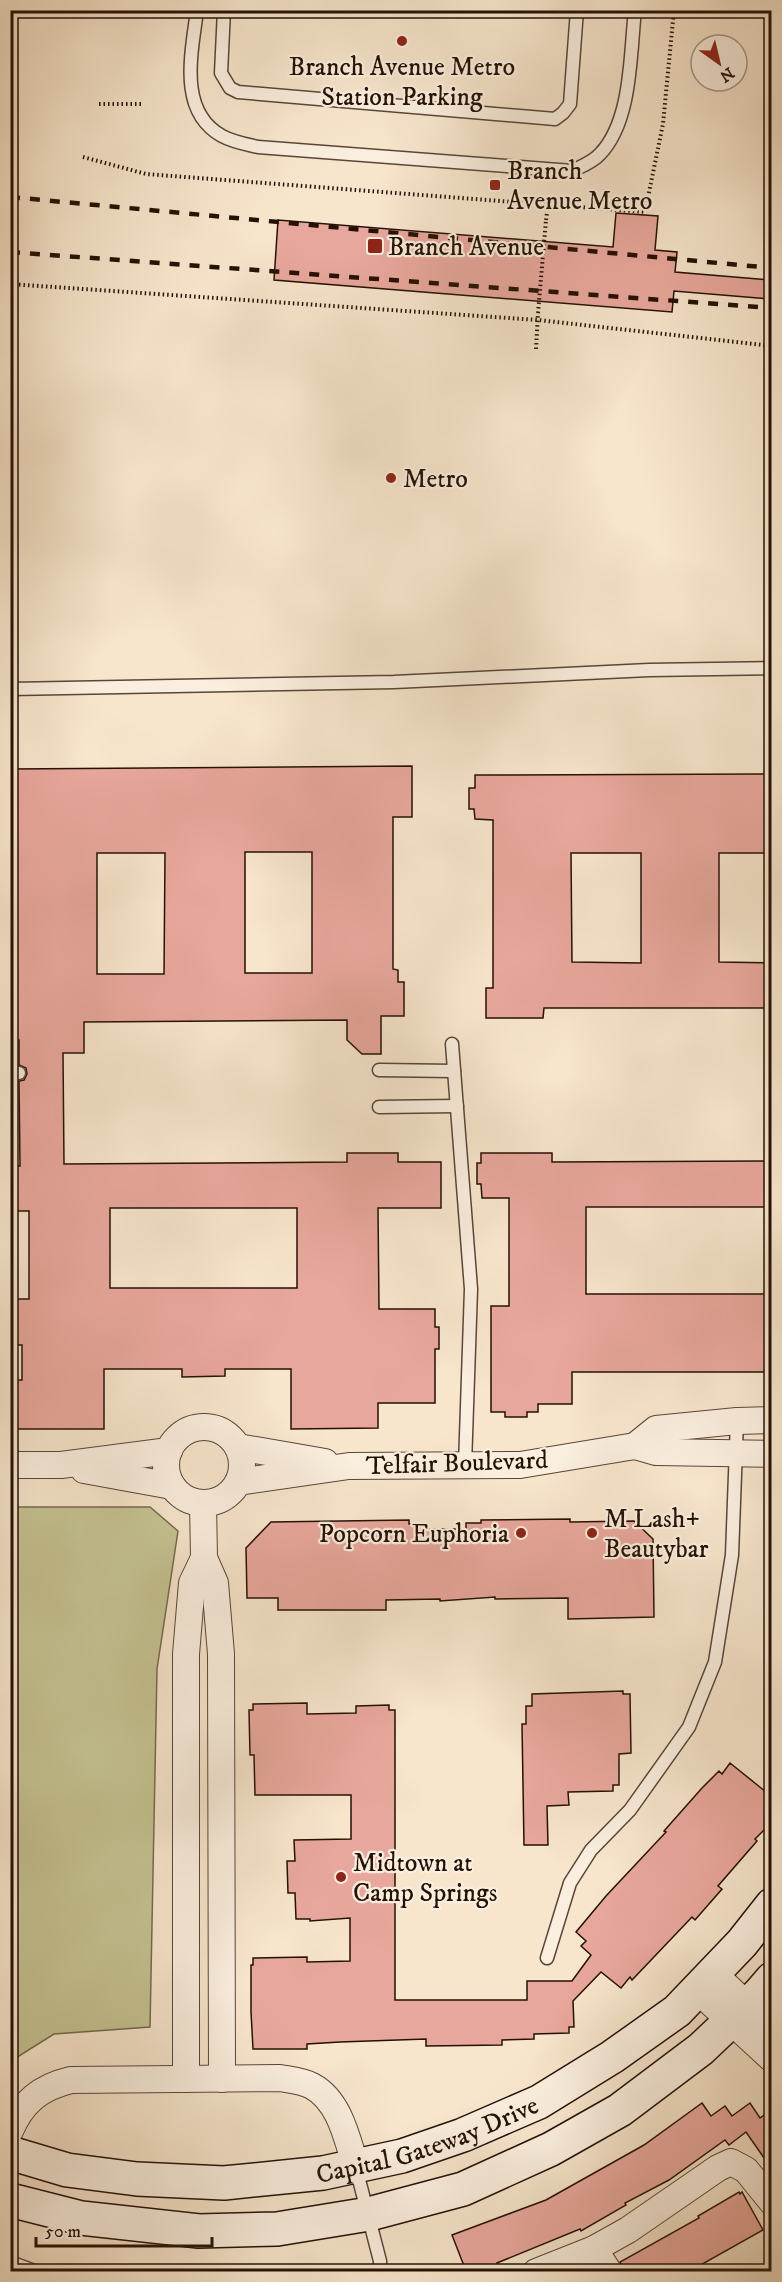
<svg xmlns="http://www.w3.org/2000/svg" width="782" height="2282" font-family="'IM FELL DW Pica',serif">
<rect width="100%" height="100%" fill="#f7e5cc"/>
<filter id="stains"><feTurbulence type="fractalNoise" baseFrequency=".00333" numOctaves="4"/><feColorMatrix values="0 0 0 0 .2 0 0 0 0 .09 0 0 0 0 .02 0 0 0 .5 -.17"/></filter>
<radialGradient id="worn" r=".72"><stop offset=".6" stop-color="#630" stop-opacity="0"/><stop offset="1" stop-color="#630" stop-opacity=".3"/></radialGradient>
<polygon fill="#c5c292" stroke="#746a4c" stroke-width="1.5" points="11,1507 150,1507 178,1531 157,1669 150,2027 54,2034 14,2059 11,2064"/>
<g fill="#e8a79c" stroke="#241105" stroke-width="1.5" fill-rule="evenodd">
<polygon points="616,213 658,216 655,250 677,252 675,272 771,280 771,299 674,291 672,312 274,280 278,220 613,247"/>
<path d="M 412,766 L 412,817 L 393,817 L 393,969 L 398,970 L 398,982 L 404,982 L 404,1016 L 381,1016 L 381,1054 L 362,1054 L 347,1040 L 347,1020 L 84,1022 L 84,1053 L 63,1053 L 64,1164 L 347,1162 L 347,1153 L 398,1153 L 398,1162 L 441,1162 L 441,1208 L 378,1208 L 379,1309 L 435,1309 L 435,1327 L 439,1327 L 439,1349 L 435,1349 L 435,1403 L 378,1403 L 378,1428 L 291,1429 L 291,1369 L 225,1369 L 225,1376 L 182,1377 L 182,1369 L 104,1369 L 104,1429 L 14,1429 L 14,1380 L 22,1380 L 22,1345 L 10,1345 L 10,1299 L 29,1299 L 29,1211 L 10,1211 L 10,1166 L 20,1166 L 19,1081 L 24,1080 L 27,1074 L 26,1068 L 19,1065 L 19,1040 L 11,1040 L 11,994 L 17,994 L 17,882 L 10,882 L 10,839 L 17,839 L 17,803 L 10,803 L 10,769 ZM 245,852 L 312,852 L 312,973 L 245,973 ZM 97,853 L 165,853 L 164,974 L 97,974 ZM 110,1208 L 297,1208 L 297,1288 L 110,1288 Z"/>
<path d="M 771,774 L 771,853 L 719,853 L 719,962 L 771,963 L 771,1008 L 544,1008 L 543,1018 L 486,1018 L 486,988 L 493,988 L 493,820 L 475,819 L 474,809 L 469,809 L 469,788 L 475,788 L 475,775 ZM 571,853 L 641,853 L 641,963 L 572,962 Z"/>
<polygon points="481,1153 552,1153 552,1162 771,1161 771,1207 586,1207 586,1294 771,1294 771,1372 572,1372 572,1404 538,1404 538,1412 527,1412 527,1417 505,1417 505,1412 491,1412 491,1306 509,1306 509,1198 482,1198 481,1184 477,1184 477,1163 481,1163"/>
<polygon points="570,1519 570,1522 634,1521 653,1539 654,1617 568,1619 568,1598 495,1599 495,1597 440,1601 440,1599 386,1600 386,1610 278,1610 278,1598 247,1598 246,1548 271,1522 409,1520 409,1524 424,1523 424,1529 466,1529 466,1523 481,1523 481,1520"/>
<polygon points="623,1691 623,1694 630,1694 631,1753 619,1754 619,1785 613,1785 613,1791 568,1792 569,1805 547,1806 548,1845 524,1845 522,1724 526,1724 526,1706 532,1706 532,1694"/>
<polygon points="307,1703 307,1714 356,1713 356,1706 389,1705 389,1710 395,1710 395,2000 527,2000 527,1981 572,1981 591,1955 581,1946 586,1941 576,1932 606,1896 666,1832 664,1831 702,1788 719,1771 722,1774 730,1763 771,1796 771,1823 755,1839 757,1841 718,1886 722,1889 695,1920 692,1917 632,1980 630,1977 621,1988 601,1972 573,2001 574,2027 569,2027 569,2033 534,2034 534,2039 502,2040 502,2045 426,2046 426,2039 340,2042 307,2044 307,2049 253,2049 251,2012 251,1965 253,1965 253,1958 307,1957 307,1962 350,1961 350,1918 310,1921 310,1919 296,1919 295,1893 288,1893 287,1861 295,1861 294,1840 351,1839 351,1795 255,1795 254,1755 250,1755 249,1710 253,1710 253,1704"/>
<polygon points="702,2103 711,2116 725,2106 732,2116 750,2103 760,2118 771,2110 771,2168 746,2132 729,2145 725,2140 669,2180 625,2203 626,2205 581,2231 580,2229 497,2263 498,2265 483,2271 466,2271 452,2235 546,2200 644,2145"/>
<polygon points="739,2192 740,2194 742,2192 763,2230 690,2271 624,2271 620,2262 699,2218 698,2216"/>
</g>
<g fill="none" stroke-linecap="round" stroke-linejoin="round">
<defs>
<g id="lane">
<path d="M 197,10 C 192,52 177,111 222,136 C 233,142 245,144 258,147 L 572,171 C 582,166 593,162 600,154 C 632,121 630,54 635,10"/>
<polyline points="224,10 221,73 230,88 238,92 555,119 563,113 570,104 577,10"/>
<polyline points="10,689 394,682 649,670 772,668"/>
<polyline points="452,1044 471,1289 465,1465"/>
<polyline points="379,1070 454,1071"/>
<polyline points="10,1073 19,1073"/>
<polyline points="379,1107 457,1106"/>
<polyline points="547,1958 570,1883 591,1850 630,1810 689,1727 715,1662 732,1555 737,1421"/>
<polyline points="356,2168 380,2261 380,2272"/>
<polyline points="10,2262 37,2272"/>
</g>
<g id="street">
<circle cx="204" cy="1465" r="38"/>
<polyline points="635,1446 656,1429 737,1421 772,1420"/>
<polyline points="238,1447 325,1462"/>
<polyline points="10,1465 61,1465 169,1451"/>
<polyline points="84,1470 172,1486"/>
<polyline points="238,1482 349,1466 520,1465 635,1446 656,1452 772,1454"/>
<polyline points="203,1503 204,1558 215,1583 221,1654 222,2079"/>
<polyline points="713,1973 772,2029"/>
<polyline points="697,1990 772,2059"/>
<polyline points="186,2079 186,1654 192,1583 204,1558"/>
<path d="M 10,2131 C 22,2102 41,2087 71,2080 L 280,2078 C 291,2080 303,2081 312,2086 C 340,2101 347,2139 356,2167"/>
<polyline points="594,2249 609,2272"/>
<polyline points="536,2272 594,2249 628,2230 718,2168 731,2162 746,2170 772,2202"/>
</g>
<g id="secondary">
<path id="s1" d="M 10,2153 L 67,2170 L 137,2179 L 224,2183 L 323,2173 L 402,2156 L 463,2135 L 539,2102 L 612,2057 L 677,2011 L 742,1943 L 772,1905"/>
<polyline points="10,2200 81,2218 199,2231 277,2229 369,2214 463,2189 551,2149 620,2110 701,2049 759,1994 772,1979"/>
</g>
</defs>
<use href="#lane" stroke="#594637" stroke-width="15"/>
<use href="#street" stroke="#594637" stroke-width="28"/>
<use href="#secondary" stroke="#241105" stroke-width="36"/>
<g stroke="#241105" stroke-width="4" stroke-dasharray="1.5 3" stroke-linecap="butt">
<polyline points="99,104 143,104"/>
<polyline points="83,157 146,174 645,212 663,124 674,10"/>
<polyline points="546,220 548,205"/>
<polyline points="10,284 538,320 772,346"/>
<polyline points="536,349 538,313"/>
</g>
<use href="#lane" stroke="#faeede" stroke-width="12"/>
<use href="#street" stroke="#faeede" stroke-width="26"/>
<use href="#secondary" stroke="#faeede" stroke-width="33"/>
<g stroke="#241105" stroke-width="4.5" stroke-dasharray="10 10" stroke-linecap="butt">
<polyline points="10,197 772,268"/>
<polyline points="10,252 772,308"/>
</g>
<polyline stroke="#241105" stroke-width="4" stroke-dasharray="1.5 3" stroke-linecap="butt" points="538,313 546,220"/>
</g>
<g fill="#8f2418" stroke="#faeede" stroke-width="2">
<circle cx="402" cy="41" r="6"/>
<rect x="489" y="179" width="12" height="12" rx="3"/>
<rect x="367" y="238" width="16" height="16" rx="3"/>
<circle cx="391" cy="478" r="6"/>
<circle cx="521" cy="1533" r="6"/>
<circle cx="592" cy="1533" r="6"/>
<circle cx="341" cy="1877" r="6"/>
</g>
<g text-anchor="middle" stroke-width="4.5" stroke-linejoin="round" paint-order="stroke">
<g font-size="26" fill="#241105" stroke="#faeede" text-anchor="start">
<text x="402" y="75" text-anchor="middle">Branch Avenue Metro<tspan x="402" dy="30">Station Parking</tspan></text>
<text x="507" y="179">Branch<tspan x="507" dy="30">Avenue Metro</tspan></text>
<text x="388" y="255">Branch Avenue</text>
<text x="403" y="487">Metro</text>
<text x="604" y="1527">M Lash+<tspan x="604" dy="30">Beautybar</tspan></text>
<text x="509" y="1542" text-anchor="end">Popcorn Euphoria</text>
<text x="353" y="1871">Midtown at<tspan x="353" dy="30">Camp Springs</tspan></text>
</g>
<g font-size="26" fill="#241105" stroke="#faeede">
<text transform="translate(457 1462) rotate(-2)" y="9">Telfair Boulevard</text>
<text dy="9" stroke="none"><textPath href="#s1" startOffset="426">Capital Gateway Drive</textPath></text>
</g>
</g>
<rect width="782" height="2282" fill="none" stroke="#f7e5cc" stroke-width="36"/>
<rect x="12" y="12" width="758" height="2258" fill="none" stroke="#241105" stroke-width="3"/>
<rect x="18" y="18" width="746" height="2246" fill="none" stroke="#241105" stroke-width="1.5"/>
<g transform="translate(719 63) rotate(146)"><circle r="28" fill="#faeede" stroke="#a49687" stroke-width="1.5"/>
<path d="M0-4.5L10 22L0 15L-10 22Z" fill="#8f2418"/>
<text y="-9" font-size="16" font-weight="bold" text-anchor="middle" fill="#241105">N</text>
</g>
<path d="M36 2237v9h176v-9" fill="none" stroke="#241105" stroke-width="3"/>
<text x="45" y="2237" font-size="18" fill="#241105" stroke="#faeede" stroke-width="4.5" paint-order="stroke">50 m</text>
<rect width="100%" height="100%" filter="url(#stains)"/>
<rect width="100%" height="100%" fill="url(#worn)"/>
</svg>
